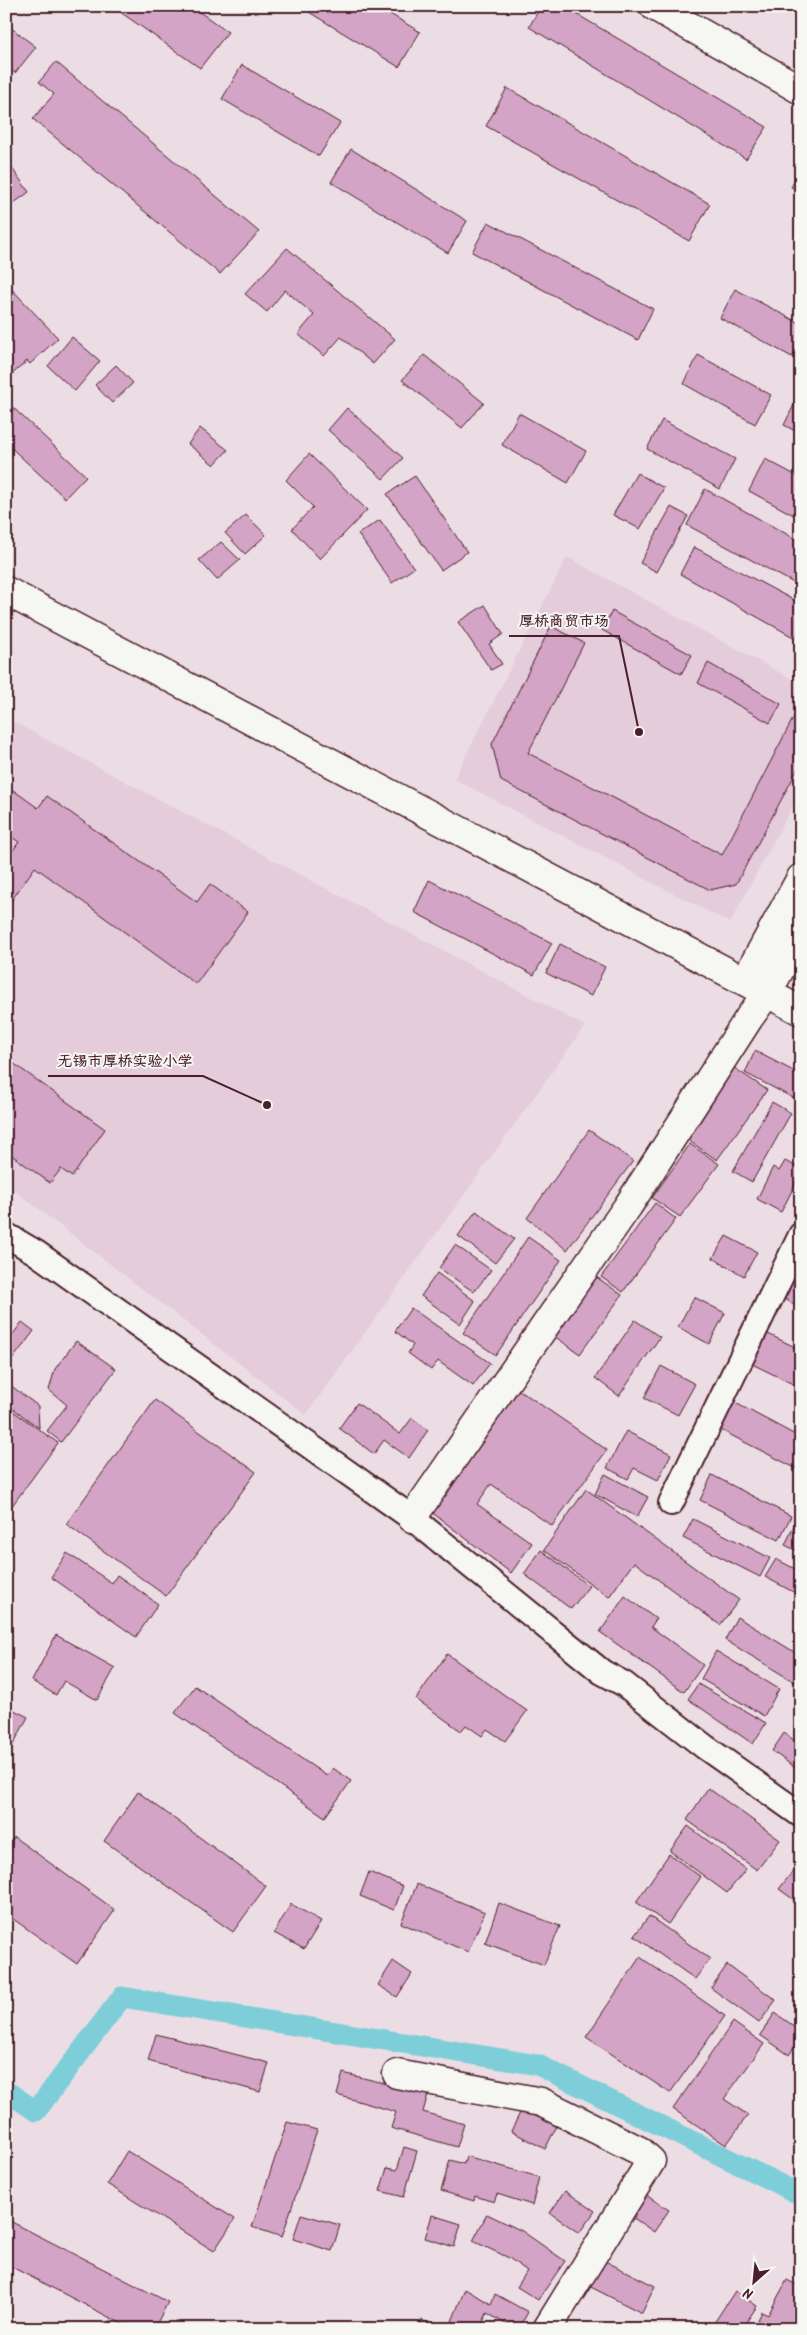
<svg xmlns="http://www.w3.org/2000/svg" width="807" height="2335" font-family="Kalam,'LXGW WenKai TC',sans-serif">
<rect width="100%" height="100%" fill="#ecdde4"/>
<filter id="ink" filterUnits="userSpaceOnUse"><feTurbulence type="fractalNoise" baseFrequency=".02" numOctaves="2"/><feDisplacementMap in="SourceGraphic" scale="10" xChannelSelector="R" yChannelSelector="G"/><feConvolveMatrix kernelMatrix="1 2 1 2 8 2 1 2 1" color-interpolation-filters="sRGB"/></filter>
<g filter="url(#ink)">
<g fill="#e4ccdb">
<polygon points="567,557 801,684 801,790 730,923 454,779"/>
<polygon points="6,718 585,1026 306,1415 6,1184"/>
</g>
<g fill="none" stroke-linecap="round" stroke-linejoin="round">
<polyline stroke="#7eceda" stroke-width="21" points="6,2091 36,2111 122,1997 538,2065 801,2195"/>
</g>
<g fill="#d3a4c5" stroke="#4a1f2b">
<polygon points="118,6 191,6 228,32 200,68 116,9"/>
<polygon points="299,6 377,6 420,32 399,67"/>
<polygon points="541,6 563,6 767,127 746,159 529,27"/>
<polygon points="6,24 36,47 15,73 6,66"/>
<polygon points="56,62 259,232 220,274 33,119 54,94 39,82"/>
<polygon points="242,65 340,123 319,156 222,99"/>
<polygon points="507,88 710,204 689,241 486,126"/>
<polygon points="351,149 467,221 448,253 331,182"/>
<polygon points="6,160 29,192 6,209"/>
<polygon points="801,169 801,192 791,187"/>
<polygon points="488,222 653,309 638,340 472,252"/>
<polygon points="287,248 395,339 373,364 341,337 324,356 298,334 314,315 285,290 267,312 245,294"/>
<polygon points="6,283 58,338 30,364 27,361 10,376 6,372"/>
<polygon points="735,289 801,324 801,342 792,357 720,318"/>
<polygon points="72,337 100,361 75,391 48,366"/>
<polygon points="424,355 484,403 462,428 402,380"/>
<polygon points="698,355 771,395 755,424 684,384"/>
<polygon points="116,365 133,383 112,403 95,385"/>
<polygon points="800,393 801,393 801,434 784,425"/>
<polygon points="6,401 86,476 65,498 6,443"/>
<polygon points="347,408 403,458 383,479 328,430"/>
<polygon points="519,413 586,451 568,483 502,445"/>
<polygon points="662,420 735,459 720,489 647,449"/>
<polygon points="200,428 228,450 214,465 188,444"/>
<polygon points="309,454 367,510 320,559 292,529 313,507 286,480"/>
<polygon points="765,459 801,478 801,519 749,491"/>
<polygon points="637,473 664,488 640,529 613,515"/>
<polygon points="415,476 467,552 441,570 387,494"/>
<polygon points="705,489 801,542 801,587 687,525"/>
<polygon points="671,507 688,516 657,572 640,563"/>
<polygon points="246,515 266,535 245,554 225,533"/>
<polygon points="380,520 414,568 392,583 358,534"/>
<polygon points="221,542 240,560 217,580 199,560"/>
<polygon points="694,547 801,604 801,628 795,638 680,574"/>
<polygon points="485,605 503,634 489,644 502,664 491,670 458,622"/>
<polygon points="612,611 692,655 681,674 602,630"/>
<polygon points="551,626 584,643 528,753 722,855 799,707 801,709 801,763 736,884 710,890 501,781 492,744"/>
<polygon points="708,663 781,704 770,723 698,683"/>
<polygon points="6,785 38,808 47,796 197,902 210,884 248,912 196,984 35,867 6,908 6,860 19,842 6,833"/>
<polygon points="429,880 552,943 534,975 414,912"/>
<polygon points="560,944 605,967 591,996 546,973"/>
<polygon points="755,1051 801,1075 801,1102 745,1073"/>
<polygon points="6,1058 105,1129 72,1177 61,1169 50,1183 6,1151"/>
<polygon points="733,1067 767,1090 717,1160 685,1138"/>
<polygon points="772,1102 791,1113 752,1182 733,1171"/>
<polygon points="589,1130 633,1161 567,1250 527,1218"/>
<polygon points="690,1144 719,1164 680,1217 652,1198"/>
<polygon points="785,1161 801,1169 801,1173 781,1212 757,1199 773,1167 779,1171"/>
<polygon points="655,1203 676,1219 623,1292 601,1277"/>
<polygon points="476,1211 514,1239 495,1263 458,1236"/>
<polygon points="726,1236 757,1252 744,1276 713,1258"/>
<polygon points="528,1237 561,1260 496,1355 463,1333"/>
<polygon points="455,1245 491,1270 474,1292 439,1268"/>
<polygon points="788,1271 801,1278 801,1308 777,1295"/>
<polygon points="437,1273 475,1301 460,1324 421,1296"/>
<polygon points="595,1276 622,1295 580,1354 554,1336"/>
<polygon points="694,1297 725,1313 709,1344 678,1327"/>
<polygon points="411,1308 490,1363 473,1386 438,1361 431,1370 408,1353 413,1345 395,1331"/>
<polygon points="635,1320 660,1337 619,1396 595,1378"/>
<polygon points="22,1322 34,1331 6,1368 6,1344"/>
<polygon points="760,1330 801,1350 801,1388 746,1361"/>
<polygon points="76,1341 116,1369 61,1442 47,1431 67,1405 49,1390 55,1369"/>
<polygon points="661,1366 695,1384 678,1415 644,1398"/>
<polygon points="6,1382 38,1406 39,1428 6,1403"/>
<polygon points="515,1387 607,1450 552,1526 491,1484 477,1504 532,1543 511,1573 430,1511"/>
<polygon points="728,1399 801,1438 801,1471 713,1426"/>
<polygon points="155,1400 256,1472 166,1596 66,1524"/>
<polygon points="357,1403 400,1434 412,1418 428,1430 409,1458 384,1440 374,1454 339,1428"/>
<polygon points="6,1406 58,1443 6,1514"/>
<polygon points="626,1431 671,1454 658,1480 634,1468 628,1479 607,1468"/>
<polygon points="605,1474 648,1497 637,1517 595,1494"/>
<polygon points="712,1475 791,1516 779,1540 700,1500"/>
<polygon points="586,1489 739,1600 720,1625 634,1562 609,1597 544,1550"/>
<polygon points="798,1517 801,1518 801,1553 785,1545"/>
<polygon points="693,1519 770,1558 760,1577 683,1538"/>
<polygon points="541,1550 589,1586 571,1609 524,1574"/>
<polygon points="67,1553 112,1583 117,1575 158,1604 136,1637 51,1577"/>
<polygon points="776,1559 801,1572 801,1596 765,1577"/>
<polygon points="625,1596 656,1619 651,1627 703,1665 684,1692 600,1632"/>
<polygon points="737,1617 801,1656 801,1686 725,1640"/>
<polygon points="56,1635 115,1668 97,1700 64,1681 56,1695 32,1681"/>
<polygon points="716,1651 779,1689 764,1716 701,1679"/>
<polygon points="447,1654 527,1711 505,1741 487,1729 482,1736 466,1725 461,1731 416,1699"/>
<polygon points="698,1684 766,1723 753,1744 688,1699"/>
<polygon points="195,1686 327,1776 333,1768 351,1781 325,1817 175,1713"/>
<polygon points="6,1706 28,1717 6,1758"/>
<polygon points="784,1733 801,1745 801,1772 772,1751"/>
<polygon points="708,1788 780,1840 757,1870 687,1820"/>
<polygon points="138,1792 266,1886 233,1932 104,1841"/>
<polygon points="688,1826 746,1869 727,1893 670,1851"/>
<polygon points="14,1837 115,1910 77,1964 6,1914 6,1848"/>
<polygon points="669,1854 701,1877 668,1924 636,1902"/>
<polygon points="801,1861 801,1905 779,1889"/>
<polygon points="369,1872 403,1886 394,1910 360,1896"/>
<polygon points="417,1884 485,1912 468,1952 401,1923"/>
<polygon points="499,1903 560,1926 544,1965 485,1943"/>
<polygon points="291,1904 321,1921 304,1949 274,1933"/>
<polygon points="649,1916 710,1959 695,1979 634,1936"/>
<polygon points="640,1957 725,2016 670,2093 586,2037"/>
<polygon points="393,1961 412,1974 397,1997 378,1985"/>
<polygon points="727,1965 776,2000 759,2023 711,1988"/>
<polygon points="775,2013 801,2031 801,2037 789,2055 760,2035"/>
<polygon points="733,2022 764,2044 724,2099 748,2115 726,2145 673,2109"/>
<polygon points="156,2034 269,2063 260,2092 148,2061"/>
<polygon points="343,2073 428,2094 423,2112 464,2124 457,2147 391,2128 396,2112 337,2095"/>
<polygon points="525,2103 559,2122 545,2149 511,2131"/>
<polygon points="287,2122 317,2130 282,2237 252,2227"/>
<polygon points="404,2147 417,2151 404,2197 380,2191 387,2168 397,2170"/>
<polygon points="127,2151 235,2219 214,2251 107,2184"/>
<polygon points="466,2156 539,2177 532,2205 497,2194 494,2202 475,2196 474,2201 441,2191 450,2160 464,2164"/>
<polygon points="630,2185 669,2210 654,2232 616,2206"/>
<polygon points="565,2191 595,2211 579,2233 550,2213"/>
<polygon points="301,2214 340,2225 332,2251 293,2239"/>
<polygon points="487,2214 522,2231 565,2261 538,2300 517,2287 527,2271 509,2258 473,2241"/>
<polygon points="432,2215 461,2224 454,2247 425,2238"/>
<polygon points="6,2219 168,2302 154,2329 132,2329 6,2264"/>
<polygon points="587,2252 655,2286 642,2313 573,2278"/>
<polygon points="787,2280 801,2287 801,2301 797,2308 801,2312 792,2329 753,2329 762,2312 768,2315"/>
<polygon points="465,2289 491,2304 495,2294 528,2312 519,2329 514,2329 487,2313 480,2329 466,2329 452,2321"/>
<polygon points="735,2291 757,2306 742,2329 734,2329 728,2325 726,2329 716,2329 712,2326"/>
<polygon points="422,2320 440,2329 418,2329"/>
</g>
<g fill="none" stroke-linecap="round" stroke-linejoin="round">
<defs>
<g id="minor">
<polyline points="6,1235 35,1252 412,1518 602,1672 624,1684 705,1747 801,1815"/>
<polyline points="671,1503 801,1235"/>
</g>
<g id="tertiary">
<polyline points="654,6 801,90"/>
<polyline points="6,591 801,1011"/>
<polyline points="745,981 801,878"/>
<polyline points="412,1518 628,1206 749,1018 767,993 801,932"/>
<polyline points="397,2074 541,2102 640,2151 651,2161 547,2329"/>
</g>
</defs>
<use href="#minor" stroke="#4a1f2b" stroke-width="28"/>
<use href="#tertiary" stroke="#4a1f2b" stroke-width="31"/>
<use href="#minor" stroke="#f6f6f2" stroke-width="24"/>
<use href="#tertiary" stroke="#f6f6f2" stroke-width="28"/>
</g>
</g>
<path fill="none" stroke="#4a1f2b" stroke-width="2" d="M639 732L619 636H509M267 1105L203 1076H48"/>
<g fill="#4a1f2b" stroke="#f6f6f2" stroke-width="2">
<circle cx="639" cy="732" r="5"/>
<circle cx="267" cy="1105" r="5"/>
</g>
<g font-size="15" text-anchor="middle" font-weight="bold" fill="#4a1f2b" stroke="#f6f6f2" stroke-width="4" stroke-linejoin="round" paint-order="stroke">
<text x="564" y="626">厚桥商贸市场</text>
<text x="125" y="1066">无锡市厚桥实验小学</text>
</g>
<rect width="807" height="2335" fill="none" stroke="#f6f6f2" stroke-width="25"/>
<rect x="12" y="12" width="782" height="2310" fill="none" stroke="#4a1f2b" stroke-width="2" filter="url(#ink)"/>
<g transform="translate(754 2282) rotate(207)" stroke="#f6f6f2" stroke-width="4" paint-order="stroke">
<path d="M0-4L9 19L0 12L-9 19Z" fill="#4a1f2b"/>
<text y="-8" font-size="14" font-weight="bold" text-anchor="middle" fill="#4a1f2b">N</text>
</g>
</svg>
